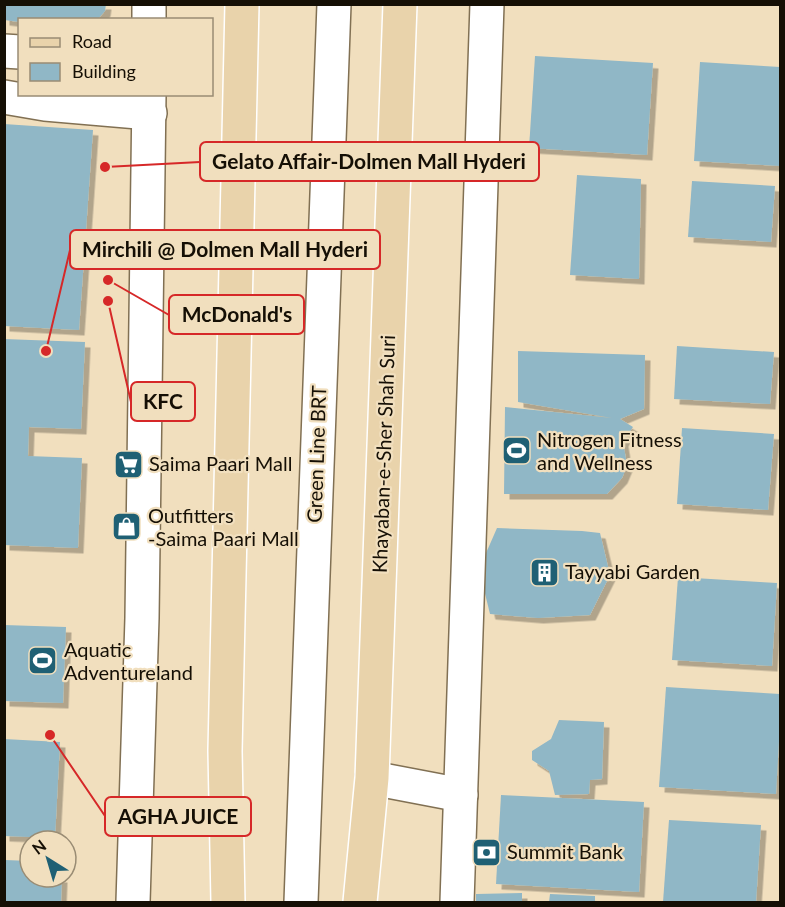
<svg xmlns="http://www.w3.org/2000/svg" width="785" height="907" font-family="Lato,sans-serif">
<defs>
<filter id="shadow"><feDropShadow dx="5.5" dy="5.5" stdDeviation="0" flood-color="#0004"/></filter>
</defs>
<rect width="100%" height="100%" fill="#f1dfbe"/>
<g fill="#90b7c6" filter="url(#shadow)">
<polygon points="4,4 106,4 105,11 97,20 20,20 20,22 4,20"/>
<polygon points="535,56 653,63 647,155 529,148"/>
<polygon points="700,62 780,67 780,166 694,161"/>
<polygon points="4,124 93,130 79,330 4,326"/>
<polygon points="577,175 641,179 639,279 570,275"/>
<polygon points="692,181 775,186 771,242 688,237"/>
<polygon points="4,339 85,342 81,429 29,427 28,456 82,458 78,548 4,545"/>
<polygon points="677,346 774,352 770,404 674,399"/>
<polygon points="518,351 645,355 644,409 620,419 633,427 623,441 627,466 622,478 607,494 504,494 505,407 612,418 518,402"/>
<polygon points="682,428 774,434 768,510 677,504"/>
<polygon points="497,528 582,531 600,533 610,575 590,615 538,618 490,614 479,569"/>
<polygon points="678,577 777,583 772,666 672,660"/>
<polygon points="4,625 66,627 63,703 4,701"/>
<polygon points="666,687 780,694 780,723 776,794 659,787"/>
<polygon points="559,720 604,722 602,779 590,780 589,794 555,795 549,771 532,760 532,751 551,739"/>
<polygon points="4,739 60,742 55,838 4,836"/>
<polygon points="501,795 644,802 639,892 496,884"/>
<polygon points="669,820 761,825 756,902 663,902"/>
<polygon points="5,860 30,861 30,877 62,877 61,902 5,902"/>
<polygon points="522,893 522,902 476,902 476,894"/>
<polygon points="550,894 595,896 595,902 549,902"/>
</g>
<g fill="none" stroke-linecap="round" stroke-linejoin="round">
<defs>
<g id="minor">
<polyline points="149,20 149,4"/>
<polyline points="4,51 20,52"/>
<polyline points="4,97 45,104 150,113"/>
<polyline points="372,778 461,795"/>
<polyline points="133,902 142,618 149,94"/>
<polyline points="301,902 334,4"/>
<polyline points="457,902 487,4"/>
</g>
<g id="major">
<polyline points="228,902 225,751 242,4"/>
<polyline points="360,902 372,778 400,4"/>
</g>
</defs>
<use href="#minor" stroke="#817053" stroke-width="36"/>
<use href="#major" stroke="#fff" stroke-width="36"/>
<use href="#minor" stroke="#fff" stroke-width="33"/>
<use href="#major" stroke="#e9d3ab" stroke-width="33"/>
</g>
<defs>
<symbol id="stadium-square" viewBox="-11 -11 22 22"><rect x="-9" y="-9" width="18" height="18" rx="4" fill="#1f6074" stroke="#f1dfbe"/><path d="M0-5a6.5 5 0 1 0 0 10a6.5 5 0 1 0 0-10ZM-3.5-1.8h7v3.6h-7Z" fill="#fff"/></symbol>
<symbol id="supermarket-square" viewBox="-11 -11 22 22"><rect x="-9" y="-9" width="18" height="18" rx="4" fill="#1f6074" stroke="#f1dfbe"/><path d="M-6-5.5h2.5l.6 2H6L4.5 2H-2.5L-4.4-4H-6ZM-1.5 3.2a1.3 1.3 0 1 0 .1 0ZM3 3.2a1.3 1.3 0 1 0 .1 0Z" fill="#fff"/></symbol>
<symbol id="shop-square" viewBox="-11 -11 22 22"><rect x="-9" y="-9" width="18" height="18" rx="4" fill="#1f6074" stroke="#f1dfbe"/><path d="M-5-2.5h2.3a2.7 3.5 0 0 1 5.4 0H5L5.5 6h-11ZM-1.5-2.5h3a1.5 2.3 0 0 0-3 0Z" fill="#fff"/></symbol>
<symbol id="building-square" viewBox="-11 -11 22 22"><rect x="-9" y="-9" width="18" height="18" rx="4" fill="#1f6074" stroke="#f1dfbe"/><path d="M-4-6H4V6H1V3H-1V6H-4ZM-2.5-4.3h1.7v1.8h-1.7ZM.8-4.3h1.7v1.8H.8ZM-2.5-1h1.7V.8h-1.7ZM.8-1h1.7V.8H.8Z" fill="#fff"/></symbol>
<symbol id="bank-square" viewBox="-11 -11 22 22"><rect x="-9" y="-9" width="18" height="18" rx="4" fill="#1f6074" stroke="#f1dfbe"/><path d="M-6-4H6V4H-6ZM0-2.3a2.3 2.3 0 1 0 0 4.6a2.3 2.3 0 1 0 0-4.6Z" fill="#fff"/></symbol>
</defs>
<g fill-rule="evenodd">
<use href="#stadium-square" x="500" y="434" width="33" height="33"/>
<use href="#supermarket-square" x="112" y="448" width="33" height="33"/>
<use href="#shop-square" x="110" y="510" width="33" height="33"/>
<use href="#building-square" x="528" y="556" width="33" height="33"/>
<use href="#stadium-square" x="26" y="644" width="33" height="33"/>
<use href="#bank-square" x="470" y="836" width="33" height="33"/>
</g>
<g text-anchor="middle" stroke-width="4.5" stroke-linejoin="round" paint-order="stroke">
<g font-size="20" fill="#150f05" stroke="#f1dfbe" text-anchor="start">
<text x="537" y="447">Nitrogen Fitness<tspan x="537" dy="23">and Wellness</tspan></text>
<text x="149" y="471">Saima Paari Mall</text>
<text x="148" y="523">Outfitters<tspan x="148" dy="23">-Saima Paari Mall</tspan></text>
<text x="565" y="579">Tayyabi Garden</text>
<text x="64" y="657">Aquatic<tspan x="64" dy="23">Adventureland</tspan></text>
<text x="507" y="859">Summit Bank</text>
</g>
<g font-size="20" fill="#150f05" stroke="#f1dfbe">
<text transform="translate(317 454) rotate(-88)" y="7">Green Line BRT</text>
<text transform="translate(384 454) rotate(-88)" y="7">Khayaban-e-Sher Shah Suri</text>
</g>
</g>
<path fill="none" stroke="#d62828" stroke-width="2" d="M105 167L200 162M46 351L70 250M108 280L169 315M108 301L131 402M50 735L105 816"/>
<g fill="#d62828" stroke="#f1dfbe" stroke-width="2">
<circle cx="105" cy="167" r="6"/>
<circle cx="46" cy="351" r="6"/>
<circle cx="108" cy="280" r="6"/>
<circle cx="108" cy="301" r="6"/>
<circle cx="50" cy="735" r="6"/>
</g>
<g fill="#f1dfbe" stroke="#d62828" stroke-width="2">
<rect x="200" y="142" width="339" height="39" rx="6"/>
<rect x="70" y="230" width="310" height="39" rx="6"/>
<rect x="169" y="295" width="135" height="39" rx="6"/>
<rect x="131" y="382" width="64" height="39" rx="6"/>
<rect x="105" y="797" width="146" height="39" rx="6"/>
</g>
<g font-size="21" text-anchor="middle" font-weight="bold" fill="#150f05">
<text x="369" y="169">Gelato Affair-Dolmen Mall Hyderi</text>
<text x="225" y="257">Mirchili @ Dolmen Mall Hyderi</text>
<text x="237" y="322">McDonald's</text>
<text x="163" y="409">KFC</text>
<text x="178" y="824">AGHA JUICE</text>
</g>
<rect width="785" height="907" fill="none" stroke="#150f05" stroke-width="12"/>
<rect x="18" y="18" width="195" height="78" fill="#f1dfbe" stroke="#998c74" stroke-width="1.5"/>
<rect x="30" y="38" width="30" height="9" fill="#e9d3ab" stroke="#998c74" stroke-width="1.5"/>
<text x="72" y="48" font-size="18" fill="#150f05">Road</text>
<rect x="30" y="63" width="30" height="18" fill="#90b7c6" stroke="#998c74" stroke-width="1.5"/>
<text x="72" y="78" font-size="18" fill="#150f05">Building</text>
<g transform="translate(48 859) rotate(323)"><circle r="28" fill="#f1dfbe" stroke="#998c74" stroke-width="1.5"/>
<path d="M0-4.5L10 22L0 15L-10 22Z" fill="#1f6074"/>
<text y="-9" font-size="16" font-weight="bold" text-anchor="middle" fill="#150f05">N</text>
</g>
</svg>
